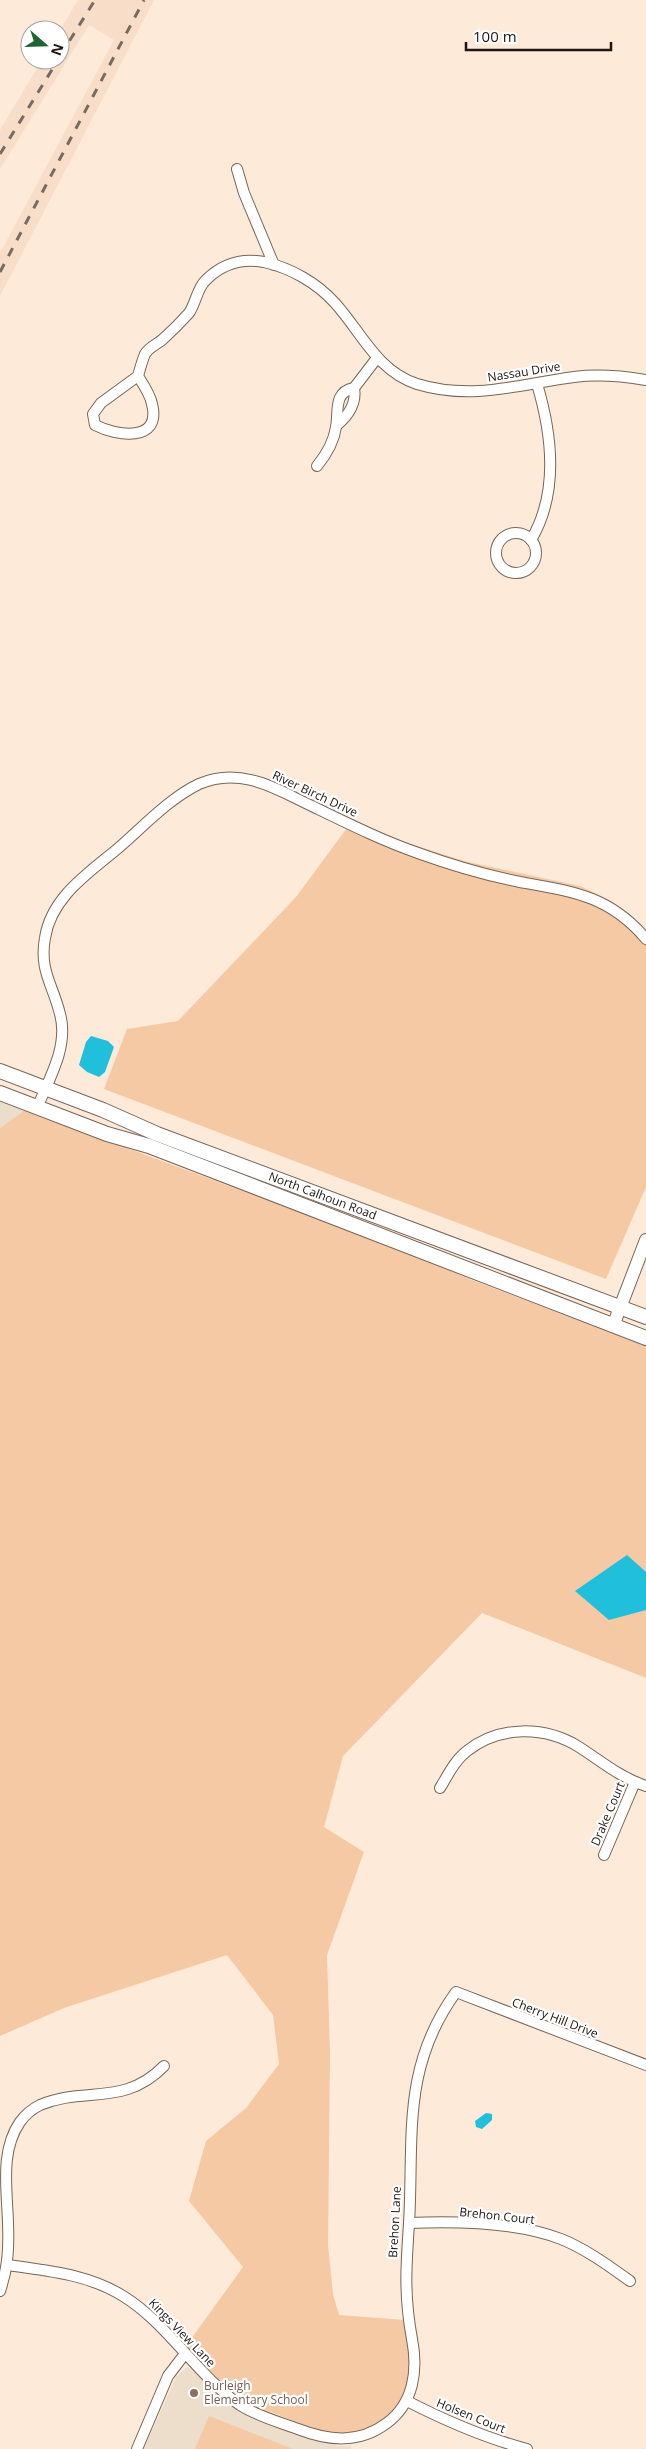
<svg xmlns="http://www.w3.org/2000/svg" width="646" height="2449" font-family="'Open Sans',sans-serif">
<rect width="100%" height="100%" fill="#feead9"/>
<polygon fill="#eadeca" points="0,1101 25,1110 0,1128"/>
<polygon fill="#f8dec8" points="78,0 154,0 0,296 0,253 114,40 89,25 0,169 0,130 42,60 60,60 60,30"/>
<polygon fill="#edddcb" points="187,2367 193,2369 236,2408 245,2414 324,2443 338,2446 351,2446 351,2449 144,2449 176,2377"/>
<g fill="#f5c9a3">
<polygon points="353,820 399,840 464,861 580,886 611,901 646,929 646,1187 606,1279 104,1089 127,1029 178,1021 296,897"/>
<path d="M 25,1110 L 417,1256 L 472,1280 L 646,1346 L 646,1678 L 482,1613 L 343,1756 L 324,1827 L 364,1852 L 327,1955 L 330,2052 L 328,2245 L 333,2294 L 339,2315 L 405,2320 C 407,2338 415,2363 410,2380 C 402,2413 371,2438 337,2434 C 319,2432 303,2424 286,2418 C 271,2412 254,2407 241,2398 C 221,2384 204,2363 186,2346 L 243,2267 L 189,2201 L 206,2141 L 246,2108 L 279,2064 L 273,2015 L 227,1955 L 64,2008 L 0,2036 L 0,1128 Z"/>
<polygon points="209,2416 293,2449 195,2449"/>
</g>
<g fill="#20bfdc">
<polygon points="91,1036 108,1041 114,1047 105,1072 99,1077 87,1072 79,1065 86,1042"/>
<polygon points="627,1555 646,1572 646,1610 609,1620 575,1591"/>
<polygon points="486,2113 492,2114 492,2120 482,2129 476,2127 475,2121"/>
</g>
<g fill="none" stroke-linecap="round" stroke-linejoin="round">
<defs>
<g id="minor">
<polyline points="237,169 244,193 274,265"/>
<path d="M 138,376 L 101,403 L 93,414 L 95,425 C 116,436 162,443 152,404 C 150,394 143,384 138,376 C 140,369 142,361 145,354 C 148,348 157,344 162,340 C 171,332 181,322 189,313 C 196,303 197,288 206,280 C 223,263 242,258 264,262 C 291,268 317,283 335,303 C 362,333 377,371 417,384 C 473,401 520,384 574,377 C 598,374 622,376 646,380"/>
<path d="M 337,425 C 348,416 357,403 354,388 L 377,358"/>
<path d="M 317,466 C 326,455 334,441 336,427 C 339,411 333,392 354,388"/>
<circle cx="516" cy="553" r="20"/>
<path d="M 531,540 C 559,493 552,434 537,384"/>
<path d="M 37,1108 C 49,1079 69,1046 60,1014 C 53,985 39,970 45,938 C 51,898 87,874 116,850 C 142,828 168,799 199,784 C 215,777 234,776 251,780 C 273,785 292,797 312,806 C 347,823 381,840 418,853 C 451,865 485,875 520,882 C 572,891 610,896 646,939"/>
<path d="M 440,1788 C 448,1775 455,1760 467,1751 C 500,1725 545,1726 579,1747 C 601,1761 621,1778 646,1786"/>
<polyline points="604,1855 635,1782"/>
<path d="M 409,2223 C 456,2221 517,2222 561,2239 C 586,2249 609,2266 630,2281"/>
<path d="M 8,2265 C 48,2271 88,2274 123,2296 C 166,2322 197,2375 240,2405 C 257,2416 279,2422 298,2429 C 329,2441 359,2444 387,2423 C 414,2403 418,2370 412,2339 C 404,2296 406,2267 409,2224 C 414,2137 401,2068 456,1992 L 646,2065"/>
<path d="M 0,2291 C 8,2268 9,2247 8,2223 C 7,2188 0,2151 20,2122 C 25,2115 32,2109 40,2105 C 85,2086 124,2107 164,2066"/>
<path d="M 407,2401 C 446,2421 485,2438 527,2449"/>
<polyline points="137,2449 168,2376 184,2355"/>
</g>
<polyline id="tertiary" points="613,1326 646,1240"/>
<g id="secondary">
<path id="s1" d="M 0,1071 L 103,1110 L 157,1134 L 646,1317"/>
<polyline points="0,1093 107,1134 149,1146 646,1338"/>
</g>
</defs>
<use href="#minor" stroke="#776657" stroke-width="12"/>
<use href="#tertiary" stroke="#776657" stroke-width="14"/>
<use href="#secondary" stroke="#776657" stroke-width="16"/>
<use href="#minor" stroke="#fff" stroke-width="10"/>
<use href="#tertiary" stroke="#fff" stroke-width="12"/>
<use href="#secondary" stroke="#fff" stroke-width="14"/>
<g stroke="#776b61" stroke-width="3" stroke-dasharray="9 9" stroke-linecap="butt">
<polyline points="60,56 95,0"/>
<polyline points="0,154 58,60"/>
<polyline points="0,272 144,0"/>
</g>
</g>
<circle fill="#8d6e63" stroke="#fff" stroke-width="2" cx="194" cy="2393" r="5"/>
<g text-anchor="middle" stroke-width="4.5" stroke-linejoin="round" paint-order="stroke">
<g font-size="12" fill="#1e1711" stroke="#fff">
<text transform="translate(524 372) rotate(-9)" y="4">Nassau Drive</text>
<text transform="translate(315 794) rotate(25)" y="4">River Birch Drive</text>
<text dy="4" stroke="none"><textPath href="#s1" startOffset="346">North Calhoun Road</textPath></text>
<text transform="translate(608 1814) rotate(-67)" y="4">Drake Court</text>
<text transform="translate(555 2018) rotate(21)" y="4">Cherry Hill Drive</text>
<text transform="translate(497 2216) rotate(6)" y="4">Brehon Court</text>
<text transform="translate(395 2222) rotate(-87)" y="4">Brehon Lane</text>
<text transform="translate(182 2333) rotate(46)" y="4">Kings View Lane</text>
<text transform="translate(471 2416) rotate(22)" y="4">Holsen Court</text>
</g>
<g font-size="12" fill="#785e54" stroke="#fff" text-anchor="start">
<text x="204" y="2390">Burleigh<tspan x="204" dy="14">Elementary School</tspan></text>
</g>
</g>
<g transform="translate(45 45) rotate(110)"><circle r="24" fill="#ffffff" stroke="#a5a2a0"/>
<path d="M0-4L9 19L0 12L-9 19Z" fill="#1f6531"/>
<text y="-8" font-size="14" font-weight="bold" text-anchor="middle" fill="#1e1711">N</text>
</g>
<path d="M466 42v8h145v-8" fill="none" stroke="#1e1711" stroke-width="2.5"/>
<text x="473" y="42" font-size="15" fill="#1e1711" stroke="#ffffff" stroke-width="4" paint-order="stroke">100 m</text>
</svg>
